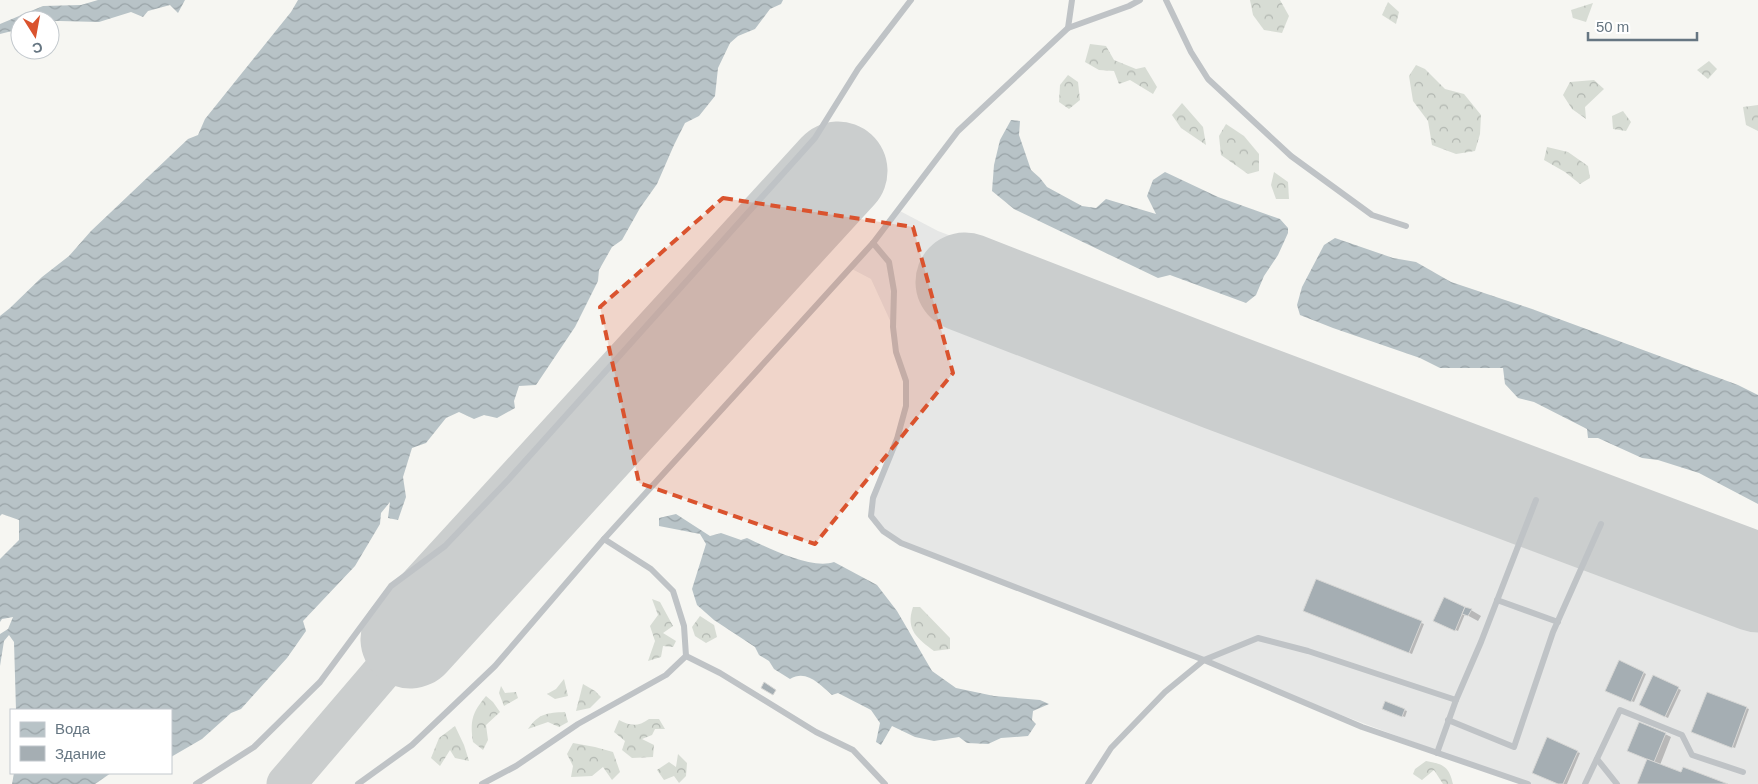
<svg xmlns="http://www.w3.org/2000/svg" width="1758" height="784" font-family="Arial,sans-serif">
<defs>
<pattern id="forest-crowns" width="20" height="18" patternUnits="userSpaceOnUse" patternTransform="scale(1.25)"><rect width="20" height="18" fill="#d7dcd4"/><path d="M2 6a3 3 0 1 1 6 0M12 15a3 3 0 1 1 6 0" fill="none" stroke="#b2b7b1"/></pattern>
<pattern id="water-waves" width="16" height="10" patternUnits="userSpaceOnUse" patternTransform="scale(1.25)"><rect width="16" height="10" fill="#b8c3c7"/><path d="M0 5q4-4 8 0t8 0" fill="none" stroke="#99a3a7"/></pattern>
</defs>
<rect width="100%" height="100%" fill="#f6f6f2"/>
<polygon fill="#e6e7e6" points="898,210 938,231 1758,540 1758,784 1525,784 1272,689 897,541 871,516 880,480 906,406 902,368 893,327 871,279 850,268"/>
<g fill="url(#forest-crowns)">
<polygon points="1250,0 1280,0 1289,16 1282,33 1264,30 1253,15"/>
<polygon points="1388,2 1399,12 1396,24 1382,15"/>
<polygon points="1593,3 1586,22 1573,18 1571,10"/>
<polygon points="1090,44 1106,46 1114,60 1136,69 1145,67 1157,87 1153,94 1130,80 1119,84 1114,71 1099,70 1085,62"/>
<polygon points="1709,61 1717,69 1708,79 1697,70"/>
<polygon points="1416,65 1425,69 1445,89 1464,94 1481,115 1480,134 1475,151 1456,154 1432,145 1428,121 1413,101 1409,76"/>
<polygon points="1068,75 1078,82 1080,100 1069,109 1059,102 1060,85"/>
<polygon points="1594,80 1604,89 1585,107 1586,119 1572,109 1563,95 1570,82"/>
<polygon points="1182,103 1203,127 1206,145 1181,128 1172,115"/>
<polygon points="1758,105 1758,131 1746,125 1743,107"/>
<polygon points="1623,111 1631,122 1626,131 1613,129 1612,116"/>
<polygon points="1226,124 1244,136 1259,154 1259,171 1248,174 1221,155 1219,136"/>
<polygon points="1547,147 1568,152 1588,166 1590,178 1580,184 1565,172 1544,160"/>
<polygon points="1274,172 1288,182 1289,199 1276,199 1271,185"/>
<polygon points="652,599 660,602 673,626 663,633 676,641 673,647 663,646 661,657 648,661 655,641 650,626 658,615"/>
<path d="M 913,607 L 920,607 L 950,638 L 950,649 L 934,651 C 918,639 905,630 913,607 Z"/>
<polygon points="700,616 714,625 717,637 706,643 695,636 692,627"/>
<polygon points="564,679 568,696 555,699 547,694 556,689"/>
<polygon points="583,684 595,691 601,697 590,708 576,711"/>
<polygon points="501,686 505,693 516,692 518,698 504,706 499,693"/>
<path d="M 486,696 L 493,702 L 500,712 L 486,725 L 488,740 L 483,750 L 473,742 C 470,720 472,713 486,696 Z"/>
<path d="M 565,712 L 568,722 L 559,727 L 548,722 L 528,729 C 539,713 547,713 565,712 Z"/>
<path d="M 649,719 L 659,719 L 665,729 L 655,729 L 652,735 L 642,739 L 654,745 L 653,757 L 632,758 L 622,750 L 625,741 L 614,732 L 619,720 C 630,726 638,727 649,719 Z"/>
<polygon points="455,726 464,745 469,761 455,758 450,750 440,766 431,758 439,738"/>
<polygon points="573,743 595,747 613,752 620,772 612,780 603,767 592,776 571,777 573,766 567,754"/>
<polygon points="678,754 687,763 686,776 679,783 674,776 664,780 657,770 669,762 676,767"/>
<path d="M 1426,761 C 1443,764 1449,766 1453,784 L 1443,784 L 1434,770 L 1422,780 L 1413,774 L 1415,769 Z"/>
</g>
<g fill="url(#water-waves)">
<polygon points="98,0 185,0 178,13 170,5 148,11 143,17 131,12 99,22 20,20 20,29 0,34 0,24 43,6 81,5"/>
<polygon points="298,0 783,0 781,4 770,9 755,29 738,36 730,43 718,68 715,96 699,116 685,123 674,145 657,184 640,208 622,240 612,247 599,270 598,281 575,327 536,385 519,386 514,401 515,408 497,418 484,415 474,419 459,412 446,418 426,443 412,448 403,477 406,497 398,520 388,518 390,502 381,513 380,524 355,566 303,621 306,631 287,658 241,709 231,713 202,739 171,757 171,710 16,710 14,642 9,635 4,641 0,666 0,634 8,629 13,617 2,619 0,622 0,559 19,540 19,520 2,514 0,516 0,316 10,308 42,277 69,256 91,231 188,139 198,135 205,119 291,12"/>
<polygon points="1011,120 1020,121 1019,135 1031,170 1040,178 1047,187 1082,206 1096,208 1106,199 1156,214 1147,196 1153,180 1165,172 1218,197 1280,219 1288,228 1288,233 1278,255 1264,276 1256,295 1246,303 1170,275 1158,278 1014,209 992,191 994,165 1000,140"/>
<polygon points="1335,238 1393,258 1416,262 1451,282 1532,309 1738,385 1758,395 1758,504 1699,473 1658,460 1642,458 1598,438 1588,438 1587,429 1534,402 1518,398 1505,384 1503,368 1440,368 1420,358 1333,328 1300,315 1297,305 1302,287 1324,245"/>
<path d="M 676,514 L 710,536 L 721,533 L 741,540 L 747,538 C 768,548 812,570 834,562 L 877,585 L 897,611 L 932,671 L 956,688 L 994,696 L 1040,700 L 1049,704 L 1033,711 L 1032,720 L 1036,724 L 1028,736 L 1001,738 L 988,744 L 967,743 L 959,737 L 934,741 L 915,737 L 892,726 L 881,745 L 876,742 L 880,723 L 871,710 L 838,693 L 832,695 C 820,685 807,669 790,679 L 774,669 L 769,661 L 759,655 L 755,647 L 714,620 L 697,605 L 692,589 L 706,544 L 700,534 L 659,526 L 659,518 Z"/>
<polygon points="14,773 111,773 95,784 12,784"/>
</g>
<g fill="#0003">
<polygon points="1316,580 1424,624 1412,654 1307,612"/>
<polygon points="1471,610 1481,616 1478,621 1465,614 1458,631 1438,622"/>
<polygon points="1644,673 1646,674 1634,702 1609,692"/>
<polygon points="1653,677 1681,690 1668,718 1640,705"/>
<polygon points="1746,708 1749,709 1735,748 1695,733"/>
<polygon points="1386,710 1404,710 1407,711 1405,717"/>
<polygon points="1665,734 1671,737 1660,765 1682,774 1725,784 1638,784"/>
<polygon points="1577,752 1580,753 1567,784 1560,784"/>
</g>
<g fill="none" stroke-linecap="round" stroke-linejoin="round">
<polyline stroke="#cbcece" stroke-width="39" points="286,784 410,639"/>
<g stroke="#cbcece" stroke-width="99">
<polyline points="965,282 1223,382 1758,583"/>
<polyline points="410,639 838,171"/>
</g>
</g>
<g fill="#a5aeb3" stroke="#d7d7d5">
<polygon points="1316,579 1422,621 1409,653 1303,611"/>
<polygon points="1444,597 1465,607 1455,631 1433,621"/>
<polygon points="1465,607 1472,609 1468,616 1462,614"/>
<polygon points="1619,660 1644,672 1631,702 1605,691"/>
<polygon points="1653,675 1679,687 1665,717 1639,705"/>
<polygon points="764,682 776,690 773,695 761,688"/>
<polygon points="1707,692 1747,707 1732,748 1691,732"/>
<polygon points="1385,701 1405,709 1402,717 1382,709"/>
<polygon points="1639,722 1666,733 1654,762 1627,751"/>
<polygon points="1547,737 1578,751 1563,784 1558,784 1532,773"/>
<polygon points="1647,759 1681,772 1683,767 1728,784 1637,784"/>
</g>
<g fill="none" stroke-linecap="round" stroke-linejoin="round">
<g stroke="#bfc3c6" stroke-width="6">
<polyline points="1166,0 1191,52 1208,79 1291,156 1372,215 1406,226"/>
<polyline points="1068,28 1129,6 1140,0"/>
<polyline points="873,243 889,262 894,291 893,327 896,352 906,381 906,406 897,439 873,498 871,516 883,531 901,543 1204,660 1362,727 1528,784"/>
<polyline points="1497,600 1558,622"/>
<polyline points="686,656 720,673 816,732 853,750 885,784"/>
<polyline points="1448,720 1514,747 1553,632 1601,524"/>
<polyline points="1437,753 1456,700 1481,642 1536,500"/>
<polyline points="1597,759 1617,784"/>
<polyline points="196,784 254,747 320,682 391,586 445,546 509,479 815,138 858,69 911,0"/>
<polyline points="358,784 412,745 495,666 604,539 873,243 958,131 1068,28 1072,0"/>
<polyline points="482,784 516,766 578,724 666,675 686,656 684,626 673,591 651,569 604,539"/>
<polyline points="1088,784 1111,748 1165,692 1204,660 1258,638 1308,651 1456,700"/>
<polyline points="1585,784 1620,710 1682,735 1692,755 1743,772"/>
</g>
</g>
<path fill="#da532e" fill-opacity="0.2" stroke="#da532e" stroke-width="4" stroke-dasharray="10 6" stroke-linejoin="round" d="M 723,198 L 913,227 L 953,373 L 815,544 L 639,483 L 600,307 Z"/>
<rect x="10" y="709" width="162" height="65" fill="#ffffff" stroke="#c2c8cd"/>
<rect x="20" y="722" width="25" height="15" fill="url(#water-waves)" stroke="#c2c8cd"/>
<text x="55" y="734" font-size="15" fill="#667682">Вода</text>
<rect x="20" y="746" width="25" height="15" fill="#a5aeb3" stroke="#c2c8cd"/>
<text x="55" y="759" font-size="15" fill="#667682">Здание</text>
<g transform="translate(35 35) rotate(169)"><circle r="24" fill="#ffffff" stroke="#c2c8cd"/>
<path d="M0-4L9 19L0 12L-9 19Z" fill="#da532e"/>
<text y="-8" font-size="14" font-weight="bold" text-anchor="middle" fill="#667682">С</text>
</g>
<path d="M1588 32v8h109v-8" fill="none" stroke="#667682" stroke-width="2.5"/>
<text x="1596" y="32" font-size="15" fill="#667682" stroke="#ffffff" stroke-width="4" paint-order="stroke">50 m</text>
</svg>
